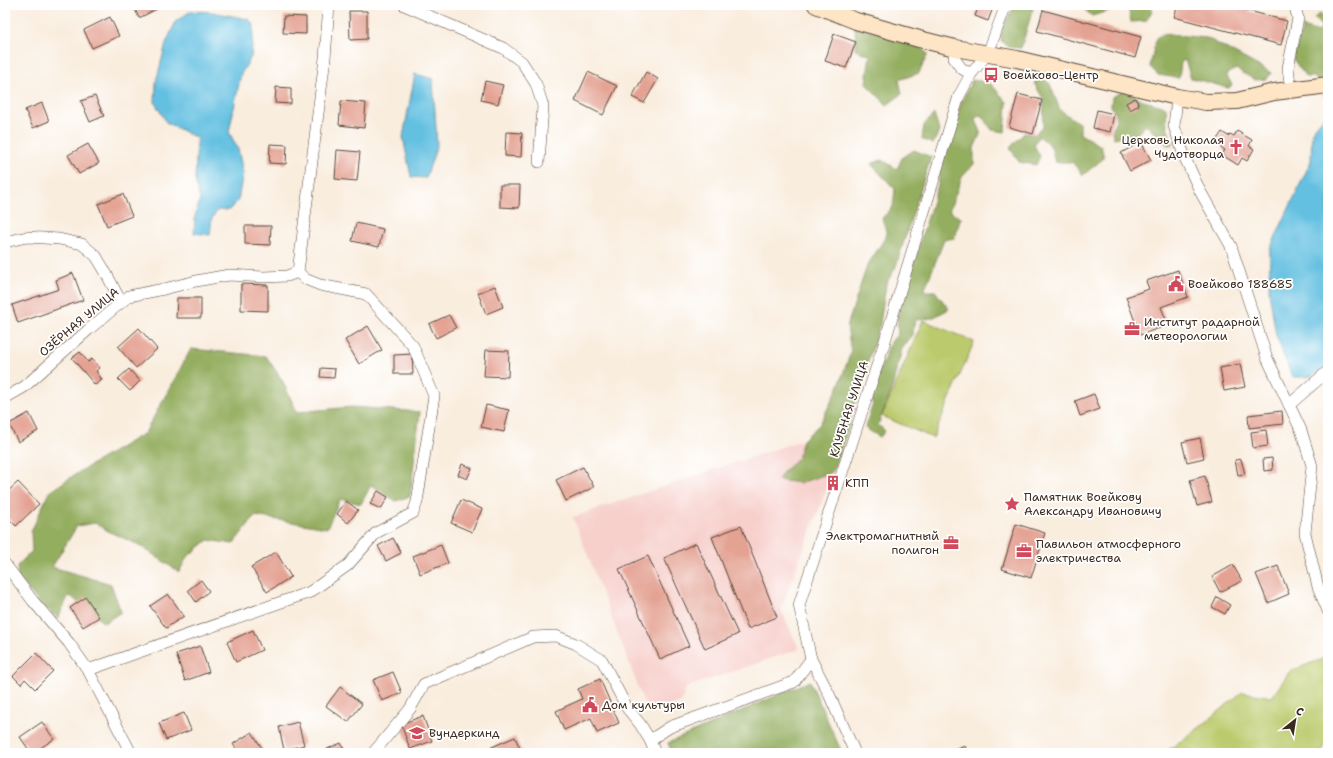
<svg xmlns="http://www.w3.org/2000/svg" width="1333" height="758" font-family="'Shantell Sans',sans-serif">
<rect width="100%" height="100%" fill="#fff"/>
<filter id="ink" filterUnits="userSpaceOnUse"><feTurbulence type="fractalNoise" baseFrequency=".025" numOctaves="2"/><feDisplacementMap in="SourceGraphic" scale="8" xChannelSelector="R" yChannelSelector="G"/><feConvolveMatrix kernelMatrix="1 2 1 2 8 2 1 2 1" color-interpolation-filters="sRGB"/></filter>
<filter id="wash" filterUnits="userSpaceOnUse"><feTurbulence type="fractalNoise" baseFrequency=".012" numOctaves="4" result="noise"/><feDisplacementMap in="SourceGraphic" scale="16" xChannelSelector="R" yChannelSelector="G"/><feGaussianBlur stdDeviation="0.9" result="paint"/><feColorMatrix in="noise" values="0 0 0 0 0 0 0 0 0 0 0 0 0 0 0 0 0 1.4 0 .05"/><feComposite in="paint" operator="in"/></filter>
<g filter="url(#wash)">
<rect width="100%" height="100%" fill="#f9edde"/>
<polygon fill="#f7d0cc" points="838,428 831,478 781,609 799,649 687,687 681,702 648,713 573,517"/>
<g fill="#bbca6c" stroke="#7b7a45">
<polygon points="923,320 974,342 933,438 882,416"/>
<polygon points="1328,651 1328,739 1321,753 1164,753 1203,725 1242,692 1272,697 1290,671 1325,658"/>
</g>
<g fill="#94ae60" stroke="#686c3f">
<polygon points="1016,5 1034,5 1021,48 1009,47 1001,41 1002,27"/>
<polygon points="1085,5 1117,5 1115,9 1092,16 1083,8"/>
<polygon points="1128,5 1147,5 1152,11 1146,21 1131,22"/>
<polygon points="1320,14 1328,18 1328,102 1327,102 1315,77 1306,77 1293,59 1303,27 1319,32 1322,27 1314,18"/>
<polygon points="855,27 910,40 928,54 919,73 899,80 902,94 887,105 866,84 870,55 855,50 856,42"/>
<polygon points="1163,34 1207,38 1271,73 1267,79 1255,80 1236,69 1226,74 1232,85 1229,88 1191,78 1185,60 1181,62 1179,78 1158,75 1150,67 1156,38"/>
<polygon points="1041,77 1050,84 1060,110 1080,124 1080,134 1101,146 1104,158 1083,175 1072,162 1055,162 1051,146 1039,136 1034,145 1040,156 1036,165 1019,162 1010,148 1024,133 1034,135 1043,127 1044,100 1034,83"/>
<path d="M 972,80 L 989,82 L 1007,102 L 1005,132 L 992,130 L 981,115 L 975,118 L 981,132 L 974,148 L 974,164 L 962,177 L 949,211 L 961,218 L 954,238 L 944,240 L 924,291 L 935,291 L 949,309 L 932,318 L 915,320 L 913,334 L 902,349 L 890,394 L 878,425 L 885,431 L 880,437 L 865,428 L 873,404 L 872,391 L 890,343 L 898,334 L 897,316 L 938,185 C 941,151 957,110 972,80 Z"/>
<polygon points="1124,91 1144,101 1166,107 1167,127 1173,144 1167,145 1146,125 1137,134 1114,138 1112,132 1117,116 1111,106 1112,97"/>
<polygon points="934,114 939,131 933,144 922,139 924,125"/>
<polygon points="914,150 931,157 896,266 886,284 880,324 859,389 845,437 832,472 800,483 778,480 784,471 798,458 803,440 820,424 837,390 851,352 847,326 867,266 887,235 882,218 893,207 895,189 871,164 882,160 897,169 902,158"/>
<polygon points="191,349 266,356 282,380 297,412 352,407 420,412 410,496 396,501 371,485 361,504 340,499 327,528 255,516 233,544 208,540 187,557 179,572 139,545 110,532 95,523 77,526 52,567 111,584 121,612 104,623 69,595 58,618 38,601 18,578 17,566 32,551 31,532 49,492 79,472 145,433"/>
<polygon points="810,681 842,753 672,753 668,743"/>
</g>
<g fill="#63c0e1" stroke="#4f7580">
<polygon points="191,11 212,12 248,19 254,25 251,57 241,74 229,132 238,149 243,173 238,200 229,210 218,210 212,218 210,235 194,233 195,216 200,200 195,180 197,138 167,123 155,103 156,82 166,43 176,21"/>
<polygon points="415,74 433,79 437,145 426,178 411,177 403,137"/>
<polygon points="1328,112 1328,366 1309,377 1292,377 1276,335 1269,292 1270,249 1311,161 1312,131"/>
</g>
<g id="blocks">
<g fill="#e4a293">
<polygon points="133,5 157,5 159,8 139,18"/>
<polygon points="979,5 994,5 988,21 975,16"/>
<polygon points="1178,5 1226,5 1287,21 1281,45 1174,17"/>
<polygon points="1043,10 1141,37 1135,58 1037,31"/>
<polygon points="349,11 367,11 367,39 350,40"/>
<polygon points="284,16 306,17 306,34 283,33"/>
<polygon points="110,17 119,36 92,48 84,30"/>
<polygon points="834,34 856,42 846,68 825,61"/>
<polygon points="588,72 617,86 603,115 575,101"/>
<polygon points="646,72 658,79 644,103 632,97"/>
<polygon points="485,81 503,85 498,104 481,100"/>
<polygon points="276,87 291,88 291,104 275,103"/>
<polygon points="1018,94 1042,100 1033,134 1009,127"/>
<polygon points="95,96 104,116 90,122 81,101"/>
<polygon points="1135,98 1139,105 1130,110 1126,103"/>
<polygon points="341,101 366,103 364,128 339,125"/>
<polygon points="42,103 49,121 33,128 25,110"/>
<polygon points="1097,110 1114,114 1110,132 1093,128"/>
<polygon points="1237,131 1252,140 1249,146 1254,149 1247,161 1242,158 1238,165 1222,155 1225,150 1221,148 1222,146 1215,142 1222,132 1228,136 1230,134 1234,136"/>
<polygon points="506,132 522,133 521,157 505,156"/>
<polygon points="1141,142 1151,160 1130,171 1121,153"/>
<polygon points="88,144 99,163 79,174 68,155"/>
<polygon points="270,144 287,145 286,164 269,163"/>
<polygon points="337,150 360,152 357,181 335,179"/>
<polygon points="500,185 520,185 519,208 500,207"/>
<polygon points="123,194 132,216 107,226 98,204"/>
<polygon points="356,223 383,229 379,247 352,241"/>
<polygon points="245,226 271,226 270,245 245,244"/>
<polygon points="1178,270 1188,297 1161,307 1168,325 1140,335 1126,297 1149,289 1146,281"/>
<polygon points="73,273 83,300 18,323 12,305 59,289 56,280"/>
<polygon points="241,284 268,285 268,311 241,310"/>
<polygon points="495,286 503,307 486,314 478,293"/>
<polygon points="177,298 201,298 201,318 176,318"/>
<polygon points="449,315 456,328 436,338 429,324"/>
<polygon points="368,326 382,350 359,364 345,340"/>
<polygon points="139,328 157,349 136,368 118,347"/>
<polygon points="486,350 509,351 508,377 484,376"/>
<polygon points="80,352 88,362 92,359 100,368 96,371 102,380 95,385 72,358"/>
<polygon points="412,354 413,374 394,374 394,355"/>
<polygon points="1240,364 1245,387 1224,391 1220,368"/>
<polygon points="321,368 335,369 334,378 320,377"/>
<polygon points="129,369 140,381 130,391 118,379"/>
<polygon points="1094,394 1100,409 1080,416 1075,401"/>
<polygon points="486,405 509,410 504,432 481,427"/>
<polygon points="1282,411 1283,424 1249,428 1248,415"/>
<polygon points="29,413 38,431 18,442 9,424"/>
<polygon points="1266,430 1268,446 1253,448 1251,432"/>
<polygon points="1200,438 1204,458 1187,462 1182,442"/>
<polygon points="1272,458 1273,470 1264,471 1263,459"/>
<polygon points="1241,459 1245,474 1238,475 1235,460"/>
<polygon points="462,464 472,468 467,479 458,475"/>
<polygon points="583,467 594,487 566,501 556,480"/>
<polygon points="1205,476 1212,502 1197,506 1190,480"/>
<polygon points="18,482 39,504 16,526 5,515 5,494"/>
<polygon points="378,491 388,497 381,509 370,504"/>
<polygon points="461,500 482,509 472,532 451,523"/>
<polygon points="346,501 358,510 348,523 337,514"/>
<polygon points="1016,524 1045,533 1031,578 1002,569"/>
<polygon points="741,526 777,617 748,629 712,537"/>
<polygon points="393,538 401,553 386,561 378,546"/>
<polygon points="696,543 738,634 705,649 664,558"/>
<polygon points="441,545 448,563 420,574 413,556"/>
<polygon points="276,552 291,577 267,592 251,567"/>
<polygon points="648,556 689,646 660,659 619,569"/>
<polygon points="1233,565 1242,581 1220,592 1212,577"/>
<polygon points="1278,566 1289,594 1268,603 1256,574"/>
<polygon points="201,580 209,591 196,602 188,590"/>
<polygon points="168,594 184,616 166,628 150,606"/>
<polygon points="86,597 99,617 83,627 70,608"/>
<polygon points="1217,597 1230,605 1225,614 1212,607"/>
<polygon points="253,630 262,650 236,662 227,642"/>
<polygon points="200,646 209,672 185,681 176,654"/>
<polygon points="36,653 53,671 35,689 25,679 21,684 13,676"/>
<polygon points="393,672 402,693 382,701 373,680"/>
<polygon points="600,679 619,723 597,733 591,718 564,730 556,711 582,699 578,689"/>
<polygon points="340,687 362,704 348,722 326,706"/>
<polygon points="184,713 191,730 166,740 159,723"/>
<polygon points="423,716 432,741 410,749 401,724"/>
<polygon points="42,722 54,739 33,753 31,753 20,737"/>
<polygon points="298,722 304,745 284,750 279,727"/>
<polygon points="252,732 265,753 239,753 233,744"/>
<polygon points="515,737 522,753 478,753"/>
<polygon points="341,743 346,753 329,753 327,749"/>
<polygon points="965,746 968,753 949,753"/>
</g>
</g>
</g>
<g filter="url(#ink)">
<use href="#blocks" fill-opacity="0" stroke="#58473b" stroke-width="1"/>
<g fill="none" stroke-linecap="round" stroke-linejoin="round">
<defs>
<g id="street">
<polyline points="404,5 503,48 522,62 536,84 543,106 539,162"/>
<polyline points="955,48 954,58 961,68 971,74"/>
<polyline points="1291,90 1288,68 1298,18 1296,11 1297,5"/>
<polyline points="1177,97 1174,126 1185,158 1200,191 1231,246 1267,358 1301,430 1312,466 1305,533 1318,587 1328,611"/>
<polyline points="5,242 27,237 59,239 82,244 96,256 105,271 121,302"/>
<polyline points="5,398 24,387 88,330 129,296 164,289 196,281 229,275 264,277 287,276 298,272"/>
<polyline points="1289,405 1328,371"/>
<polyline points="5,564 33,601 69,643 88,670"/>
<polyline points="650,740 670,727 794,682 811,659"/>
<polyline points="131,753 88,670 310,592 348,565 376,533 413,513 417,502 434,396 413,346 366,294 320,285 305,279 298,272 325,58 329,5"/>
<polyline points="373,753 410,709 424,684 533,637 556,636 576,644 602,660 627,708 640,724 650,740 655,753"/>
<polyline points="855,753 829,694 811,659 799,605 884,344 959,96 971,74 988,53 1006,5"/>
</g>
<polyline id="secondary" points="816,5 856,21 919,39 955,48 1017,59 1177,97 1206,102 1237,101 1274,92 1328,85"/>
</defs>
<use href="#street" stroke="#58473b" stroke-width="12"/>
<use href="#secondary" stroke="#58473b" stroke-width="18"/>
<use href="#street" stroke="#fff" stroke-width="11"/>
<use href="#secondary" stroke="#fde5c5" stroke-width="16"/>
</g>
</g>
<defs>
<symbol id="bus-bare" viewBox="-9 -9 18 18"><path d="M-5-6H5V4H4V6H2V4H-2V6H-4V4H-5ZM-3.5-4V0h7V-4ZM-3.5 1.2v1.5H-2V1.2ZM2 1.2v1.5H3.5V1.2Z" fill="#d1495b" stroke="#fff" stroke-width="2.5" paint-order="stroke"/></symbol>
<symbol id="church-bare" viewBox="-9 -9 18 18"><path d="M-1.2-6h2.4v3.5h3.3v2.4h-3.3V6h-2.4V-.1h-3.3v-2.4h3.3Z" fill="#d1495b" stroke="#fff" stroke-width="2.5" paint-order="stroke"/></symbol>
<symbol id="civic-bare" viewBox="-9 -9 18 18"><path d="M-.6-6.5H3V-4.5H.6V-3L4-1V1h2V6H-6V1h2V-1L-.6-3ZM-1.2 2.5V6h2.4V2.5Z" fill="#d1495b" stroke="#fff" stroke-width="2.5" paint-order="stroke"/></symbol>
<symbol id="office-bare" viewBox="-9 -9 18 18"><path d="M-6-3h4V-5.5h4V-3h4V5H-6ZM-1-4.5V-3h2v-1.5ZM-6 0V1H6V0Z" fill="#d1495b" stroke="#fff" stroke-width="2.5" paint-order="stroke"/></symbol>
<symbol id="building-bare" viewBox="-9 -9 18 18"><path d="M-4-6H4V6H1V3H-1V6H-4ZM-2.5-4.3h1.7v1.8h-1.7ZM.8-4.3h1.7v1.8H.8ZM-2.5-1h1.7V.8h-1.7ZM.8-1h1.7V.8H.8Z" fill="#d1495b" stroke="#fff" stroke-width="2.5" paint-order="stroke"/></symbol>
<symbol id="sight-bare" viewBox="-9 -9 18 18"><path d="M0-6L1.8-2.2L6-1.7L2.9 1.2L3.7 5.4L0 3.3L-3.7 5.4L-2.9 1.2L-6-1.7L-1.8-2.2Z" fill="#d1495b" stroke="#fff" stroke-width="2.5" paint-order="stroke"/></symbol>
<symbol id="school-bare" viewBox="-9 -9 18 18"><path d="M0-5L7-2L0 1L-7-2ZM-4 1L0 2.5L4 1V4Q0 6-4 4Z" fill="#d1495b" stroke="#fff" stroke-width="2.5" paint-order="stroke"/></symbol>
</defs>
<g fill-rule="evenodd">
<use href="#bus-bare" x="980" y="64" width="22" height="22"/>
<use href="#church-bare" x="1225" y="136" width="22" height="22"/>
<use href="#civic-bare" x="1165" y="273" width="22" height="22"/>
<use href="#office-bare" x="1121" y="318" width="22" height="22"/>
<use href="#building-bare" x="822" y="472" width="22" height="22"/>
<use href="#sight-bare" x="1001" y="493" width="22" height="22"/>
<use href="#office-bare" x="940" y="532" width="22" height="22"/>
<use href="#office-bare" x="1013" y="540" width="22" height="22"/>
<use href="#civic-bare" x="579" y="694" width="22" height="22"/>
<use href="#school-bare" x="406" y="722" width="22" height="22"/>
</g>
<g text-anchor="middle" stroke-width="3.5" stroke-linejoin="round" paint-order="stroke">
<g font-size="12" fill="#3b2a1e" stroke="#fff" text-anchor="start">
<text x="1003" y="79">Воейково-Центр</text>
<text x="1224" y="144" text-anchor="end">Церковь Николая<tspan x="1224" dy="14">Чудотворца</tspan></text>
<text x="1188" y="288">Воейково 188685</text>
<text x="1144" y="326">Институт радарной<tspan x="1144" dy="14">метеорологии</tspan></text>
<text x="845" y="487">КПП</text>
<text x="1024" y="501">Памятник Воейкову<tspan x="1024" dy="14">Александру Ивановичу</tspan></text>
<text x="939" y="540" text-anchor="end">Электромагнитный<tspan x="939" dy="14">полигон</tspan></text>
<text x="1036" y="548">Павильон атмосферного<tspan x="1036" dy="14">электричества</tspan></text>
<text x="602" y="709">Дом культуры</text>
<text x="429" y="737">Вундеркинд</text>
</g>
<g font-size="12" fill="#3b2a1e" stroke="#fff">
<text transform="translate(79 322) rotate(-40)" y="4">ОЗЁРНАЯ УЛИЦА</text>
<text transform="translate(849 409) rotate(-72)" y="4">КЛУБНАЯ УЛИЦА</text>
</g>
</g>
<rect width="1333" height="758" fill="none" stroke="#fff" stroke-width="20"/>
<g transform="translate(1295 720) rotate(30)" stroke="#ffffff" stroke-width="3" paint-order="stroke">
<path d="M0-3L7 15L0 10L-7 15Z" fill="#3b2a1e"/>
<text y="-6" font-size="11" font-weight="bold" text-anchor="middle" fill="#3b2a1e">С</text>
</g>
</svg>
